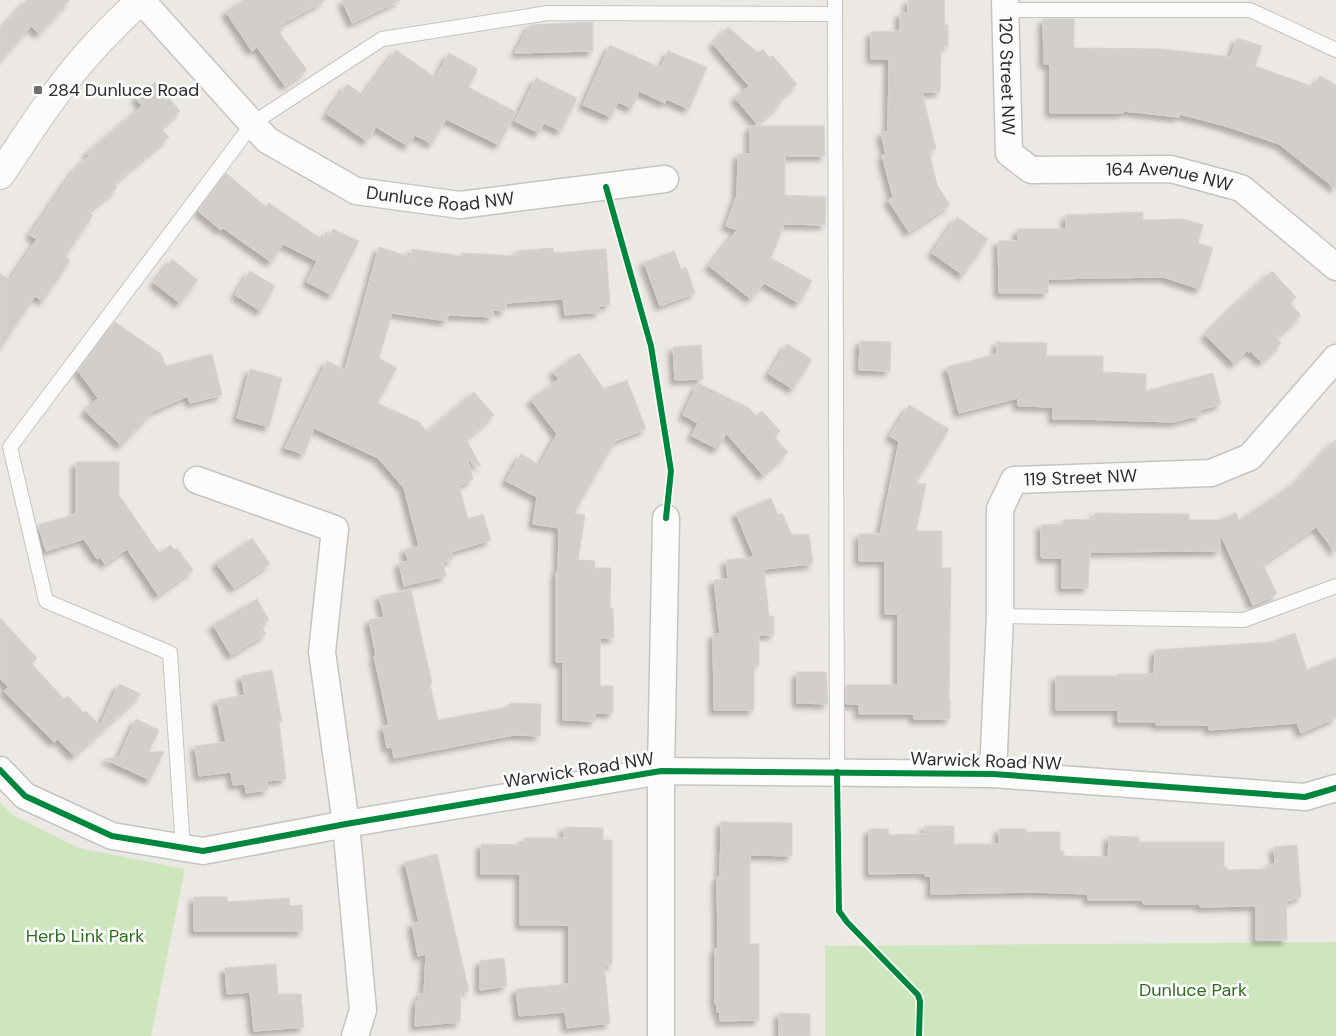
<svg xmlns="http://www.w3.org/2000/svg" width="1336" height="1036" font-family="'DM Sans',sans-serif">
<defs>
<filter id="shadow"><feDropShadow dx="-4.5" dy="4.5" stdDeviation="2.5" flood-color="#0004"/></filter>
</defs>
<rect width="100%" height="100%" fill="#ece8e4"/>
<g fill="#cee6be">
<polygon points="0,803 14,816 79,848 185,869 151,1036 0,1036"/>
<polygon points="1336,942 1336,1036 825,1036 825,946"/>
</g>
<g fill="#d1cecb" stroke="#d7d4d0" filter="url(#shadow)">
<polygon points="27,0 70,0 39,34 31,26 0,61 0,30"/>
<polygon points="243,0 326,0 280,25 283,30 279,32 307,70 285,86 257,47 252,51 226,12"/>
<polygon points="342,0 401,0 352,23"/>
<polygon points="908,0 944,0 945,25 948,25 948,46 941,46 940,92 922,92 936,149 929,151 937,185 950,205 909,232 888,200 893,197 882,155 886,155 881,133 888,131 889,59 871,59 871,32 900,31 900,13 908,13"/>
<polygon points="1043,19 1074,19 1074,48 1162,49 1231,57 1237,38 1262,46 1255,66 1314,87 1320,76 1336,85 1336,189 1279,144 1222,125 1179,114 1179,117 1123,111 1123,113 1050,113 1050,64 1044,64"/>
<polygon points="593,22 593,51 515,53 530,25"/>
<polygon points="728,27 758,53 763,49 769,57 773,56 797,84 778,100 781,103 757,124 735,98 749,86 713,44"/>
<polygon points="610,45 661,68 668,51 707,67 689,109 666,99 665,103 639,91 632,108 618,102 611,117 583,105"/>
<polygon points="396,50 436,78 449,53 478,69 468,87 516,112 499,145 446,119 432,144 415,135 408,146 376,127 367,141 327,114 347,84 363,95"/>
<polygon points="536,78 577,98 561,131 544,123 539,133 515,121"/>
<polygon points="155,82 180,111 161,128 169,137 113,184 117,188 88,212 93,215 65,257 70,260 43,301 35,296 0,349 0,274 10,280 37,239 30,235 75,169 89,156 87,153 142,106 136,98"/>
<polygon points="750,126 824,126 825,156 785,156 785,195 826,197 825,225 784,224 771,258 812,281 799,303 764,283 751,299 709,266 737,230 726,226 737,195 738,154 750,154"/>
<polygon points="226,173 266,207 269,203 323,240 326,232 330,234 333,229 359,241 332,295 307,282 317,261 283,244 271,262 223,228 221,230 198,211"/>
<polygon points="1143,212 1143,220 1183,219 1203,225 1198,243 1213,248 1200,289 1163,277 1048,279 1048,293 999,293 998,241 1018,241 1018,229 1066,229 1066,215"/>
<polygon points="957,217 988,239 963,275 932,253"/>
<polygon points="379,247 410,257 412,249 462,256 462,253 517,256 517,251 553,248 553,253 606,249 610,305 599,306 600,312 565,315 563,299 506,303 505,311 493,310 493,317 448,315 447,321 392,313 379,358 397,368 377,403 419,422 427,432 474,392 494,415 466,439 481,467 467,459 473,479 459,486 468,519 483,514 491,540 451,552 453,559 443,562 446,576 404,586 399,563 408,561 405,549 419,546 404,488 378,458 314,428 304,454 285,448 327,361 345,370"/>
<polygon points="674,251 681,269 686,267 695,293 660,306 644,262"/>
<polygon points="172,259 198,280 180,303 154,283"/>
<polygon points="250,271 275,286 261,311 235,295"/>
<polygon points="1272,271 1296,297 1290,303 1301,315 1276,338 1281,343 1262,362 1250,351 1249,353 1247,351 1234,364 1205,335 1238,302"/>
<polygon points="115,322 161,354 166,366 212,354 222,395 190,403 188,396 153,411 121,445 85,411 98,398 78,371"/>
<polygon points="860,341 891,342 890,371 859,370"/>
<polygon points="997,342 1047,343 1046,356 1103,356 1103,372 1146,374 1146,391 1213,373 1221,404 1200,410 1201,415 1173,422 1080,419 1053,419 1053,407 1018,406 1018,398 959,413 947,367 997,354"/>
<polygon points="787,344 812,359 793,389 769,374"/>
<polygon points="701,345 703,379 675,380 673,347"/>
<polygon points="579,353 604,389 627,380 646,429 615,441 574,513 585,515 578,560 595,561 594,568 611,568 610,608 613,608 614,638 600,638 600,686 613,686 613,713 595,713 595,721 563,720 563,662 556,662 556,572 558,572 559,528 533,524 537,497 506,481 521,454 540,465 557,434 531,400 559,379 553,372"/>
<polygon points="250,369 282,378 269,427 237,418"/>
<polygon points="698,383 749,408 756,416 762,411 780,431 774,437 788,452 763,475 726,433 718,449 692,436 698,423 683,415"/>
<polygon points="909,405 949,429 916,483 926,484 916,531 942,531 942,568 951,568 949,700 950,700 950,719 914,719 914,714 859,714 859,704 846,704 846,685 898,685 898,614 885,614 885,561 859,561 859,534 880,534 899,442 890,436"/>
<polygon points="1336,439 1336,553 1316,527 1263,564 1277,594 1253,605 1220,533 1220,551 1090,552 1088,588 1062,588 1062,558 1042,558 1041,556 1041,525 1063,524 1063,520 1095,519 1095,513 1189,514 1189,520 1218,520 1236,513 1239,521 1297,481"/>
<polygon points="76,462 119,462 119,495 159,553 171,545 174,550 177,548 193,570 158,595 127,549 105,564 100,557 97,559 84,539 46,551 38,525 76,514"/>
<polygon points="771,498 778,515 782,513 792,535 809,534 813,564 764,569 769,616 774,616 774,635 759,635 759,665 754,665 754,710 714,710 713,634 720,634 714,580 728,579 726,560 754,557 736,513"/>
<polygon points="252,538 270,564 234,588 216,563"/>
<polygon points="411,590 432,683 430,684 438,720 509,707 510,703 541,704 540,736 514,735 394,758 392,747 387,748 383,726 389,725 374,656 376,656 369,620 384,617 379,596"/>
<polygon points="257,599 269,620 261,625 266,634 231,655 213,625"/>
<polygon points="0,618 37,658 32,664 64,699 68,696 84,713 86,711 100,726 119,684 141,694 74,756 58,739 54,742 4,691 8,687 0,678"/>
<polygon points="1295,633 1307,670 1336,658 1336,718 1301,733 1297,723 1209,730 1209,725 1156,725 1156,722 1118,722 1118,710 1056,710 1056,676 1118,676 1118,674 1154,674 1155,650 1271,642"/>
<polygon points="272,670 282,721 279,722 286,779 267,781 268,790 246,793 245,784 233,785 231,772 199,776 195,746 226,742 217,700 245,695 241,676"/>
<polygon points="797,672 826,672 828,704 797,703"/>
<polygon points="136,719 159,730 148,753 164,751 150,780 105,759 119,757"/>
<polygon points="721,822 792,823 792,856 750,855 750,944 759,944 759,1020 720,1021 720,1012 717,1012 717,1004 715,1004 715,949 718,949 717,877 720,877"/>
<polygon points="925,826 954,826 954,844 999,844 999,829 1026,829 1026,832 1060,832 1060,851 1064,851 1064,856 1108,857 1109,836 1139,837 1139,842 1224,842 1224,867 1227,867 1227,870 1267,869 1267,865 1275,864 1274,847 1297,845 1301,897 1293,898 1293,900 1286,901 1287,940 1256,940 1256,906 1200,907 1199,904 1143,904 1143,900 1088,900 1088,894 1032,892 931,894 931,876 925,876 925,873 869,874 869,829 888,829 889,835 925,834"/>
<polygon points="564,827 603,828 603,840 612,840 612,965 604,965 610,1023 567,1028 565,1012 519,1016 516,989 569,984 569,925 520,925 520,874 481,874 481,844 524,845 524,838 564,838"/>
<polygon points="437,854 469,991 461,992 460,1022 415,1026 416,1001 419,1001 419,994 424,994 426,954 418,956 412,923 419,922 405,862"/>
<polygon points="194,897 227,897 227,902 289,898 290,906 302,905 303,931 194,931"/>
<polygon points="504,958 507,986 480,990 480,961"/>
<polygon points="276,964 278,994 301,994 304,1027 254,1031 250,992 227,994 225,968"/>
<polygon points="779,1013 810,1014 810,1036 779,1036"/>
</g>
<g fill="none" stroke-linecap="round" stroke-linejoin="round">
<defs>
<g id="service">
<polyline points="835,0 837,772"/>
<polyline points="1006,10 1250,10 1336,50"/>
<polyline points="1000,616 1244,620 1336,586"/>
<polyline points="183,848 170,653 46,601 10,447 253,123 382,39 548,13 835,14"/>
</g>
<g id="minor">
<path id="s1" d="M 141,0 L 267,140 L 356,191 L 460,205 L 665,179"/>
<path id="s2" d="M 1005,0 L 1009,153 L 1031,170 L 1171,169 L 1241,188 L 1336,267"/>
<polyline points="197,480 335,529 322,652 346,824 363,1010 355,1036"/>
<polyline points="0,770 25,796 112,836 203,851 346,824 661,771 993,774 1305,797 1336,788"/>
<path id="s3" d="M 993,774 L 1000,616 L 1000,509 L 1014,480 L 1211,473 L 1250,457 L 1336,358"/>
<polyline points="661,1036 661,771 666,518"/>
</g>
<path id="tertiary" d="M 0,175 C 20,146 39,115 61,87 C 84,55 112,27 141,0"/>
</defs>
<use href="#service" stroke="#c5c4c5" stroke-width="16"/>
<use href="#minor" stroke="#c5c4c5" stroke-width="29"/>
<use href="#tertiary" stroke="#c5c4c5" stroke-width="30"/>
<use href="#service" stroke="#fcfcfb" stroke-width="14"/>
<use href="#minor" stroke="#fcfcfb" stroke-width="26"/>
<use href="#tertiary" stroke="#fcfcfb" stroke-width="28"/>
<defs>
<g id="cycleway">
<polyline points="606,187 651,346 671,471 666,518"/>
<polyline points="0,770 25,796 112,836 203,851 346,824 661,771 993,774 1305,797 1336,788"/>
<polyline points="837,772 839,911 847,922 918,995 920,1001 919,1036"/>
</g>
</defs>
<use href="#cycleway" stroke="#fff" stroke-width="9"/>
<use href="#cycleway" stroke="#00873e" stroke-width="6"/>
</g>
<rect fill="#706f6e" stroke="#fff" stroke-width="2" x="33" y="85" width="10" height="10" rx="2.5"/>
<g text-anchor="middle" stroke-width="5" stroke-linejoin="round" paint-order="stroke">
<g font-size="18" fill="#2e2e2e" stroke="#fff">
<text dy="6" stroke="none"><textPath href="#s2" startOffset="76">120 Street NW</textPath></text>
<text dy="6" stroke="none"><textPath href="#s2" startOffset="320">164 Avenue NW</textPath></text>
<text dy="6" stroke="none"><textPath href="#s1" startOffset="376">Dunluce Road NW</textPath></text>
<text dy="6" stroke="none"><textPath href="#s3" startOffset="364">119 Street NW</textPath></text>
<text transform="translate(986 761) rotate(2)" y="6">Warwick Road NW</text>
<text transform="translate(579 770) rotate(-9)" y="6">Warwick Road NW</text>
</g>
<g font-size="18" fill="#2e2e2e" stroke="#fff" text-anchor="start">
<text x="48" y="96">284 Dunluce Road</text>
</g>
<g font-size="18" fill="#2c6e1b" stroke="#fff">
<text x="85" y="942">Herb Link Park</text>
<text x="1193" y="996">Dunluce Park</text>
</g>
</g>
</svg>
